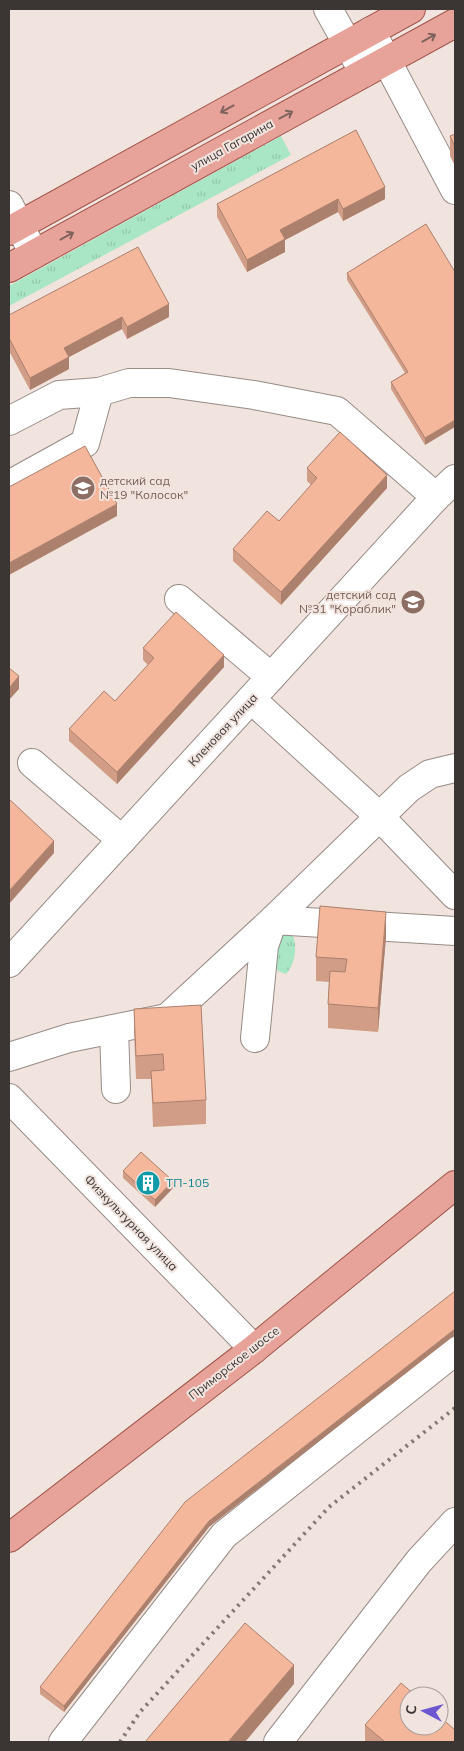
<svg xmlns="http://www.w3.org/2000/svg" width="464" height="1751" font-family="Mulish,sans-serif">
<defs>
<pattern id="grass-tufts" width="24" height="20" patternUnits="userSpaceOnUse" patternTransform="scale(1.25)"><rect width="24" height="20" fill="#a8e6c5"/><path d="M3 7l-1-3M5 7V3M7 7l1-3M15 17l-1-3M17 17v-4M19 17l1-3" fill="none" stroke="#92c6aa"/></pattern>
</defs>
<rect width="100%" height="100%" fill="#f1e4de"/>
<g fill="url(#grass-tufts)">
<polygon points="281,136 291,155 9,306 9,286"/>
<path d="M 291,931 C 298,944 296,963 286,974 L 278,971 L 273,962 L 280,932 Z"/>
</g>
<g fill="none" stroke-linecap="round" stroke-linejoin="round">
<defs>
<g id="minor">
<polyline points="328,9 364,73"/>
<polyline points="371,31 455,190"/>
<polyline points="9,205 34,254"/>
<polyline points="9,421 59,395 99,392 129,383 169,383 254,395 337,411 436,497 455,479"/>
<polyline points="9,485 85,443 99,392"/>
<polyline points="179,599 271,677"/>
<polyline points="251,699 379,816 455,895"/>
<polyline points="32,763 122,840"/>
<polyline points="9,963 436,497"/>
<polyline points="114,1029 116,1089"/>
<polyline points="255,1038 264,946 273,920 455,931"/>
<polyline points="9,1057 69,1038 167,1018 273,920 409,788 430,774 455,768"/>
<polyline points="9,1098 254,1349"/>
<polyline points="63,1742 224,1535 455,1351"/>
<polyline points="278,1742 419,1561 455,1522"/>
</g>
<g id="major">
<polyline points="9,231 411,9"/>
<polyline points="9,268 455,23"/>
<polyline points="9,1538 254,1349 455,1185"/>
</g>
</defs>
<use href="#minor" stroke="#978b86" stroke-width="30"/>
<use href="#major" stroke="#a0554a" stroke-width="30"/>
<use href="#minor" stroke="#fff" stroke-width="28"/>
<use href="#major" stroke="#e7a39a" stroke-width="28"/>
<polyline stroke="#847b78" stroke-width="4" stroke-dasharray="2.5 5" stroke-linecap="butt" points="120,1742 140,1712 329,1507 455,1408"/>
</g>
<g fill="#d29d86">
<polygon points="356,130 385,199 343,221 338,212 285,240 285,252 247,272 217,217 217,204"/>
<polygon points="455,134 455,166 450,156 450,136"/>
<polygon points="426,224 425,445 391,389 391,382 405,373 347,280 347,273"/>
<polygon points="9,315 169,317 127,339 122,329 69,357 69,369 30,390 9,351"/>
<polygon points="307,468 387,488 281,605 233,561 233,549 279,521 311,485 307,481"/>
<polygon points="143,648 224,667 117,784 69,741 69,729 115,701 148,665 143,660"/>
<polygon points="386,936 378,1032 328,1028 328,1004 329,982 316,981 316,957"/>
<polygon points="134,1009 206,1100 206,1124 153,1127 151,1079 136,1079 134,1032"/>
<polygon points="123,1171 173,1188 155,1207 123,1178"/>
<polygon points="209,1527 64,1712 40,1694 40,1687"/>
<polygon points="365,1725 455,1742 365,1742"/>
</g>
<g fill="#ab806d">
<polygon points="385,187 385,199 343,221 343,209"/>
<polygon points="338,199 338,212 285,240 285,252 247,272 247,260 280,230"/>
<polygon points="169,304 169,317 127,339 127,327"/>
<polygon points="122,317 122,329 69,357 69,369 30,390 30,378 64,348"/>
<polygon points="455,420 455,427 425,445 425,438"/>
<polygon points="387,475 387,488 281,605 281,592"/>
<polygon points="117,504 117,516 9,575 9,563"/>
<polygon points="224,655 224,667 117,784 117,772"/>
<polygon points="19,676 19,689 9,700 9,688"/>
<polygon points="54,841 54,853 9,904 9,891"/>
<polygon points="386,912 386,936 378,1032 378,1008"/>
<polygon points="173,1181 173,1188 155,1207 155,1200"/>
<polygon points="455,1329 455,1335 209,1527 64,1712 64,1706 209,1521"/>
<polygon points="294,1665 294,1684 245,1742 228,1742"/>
</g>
<g fill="#f4b79c" stroke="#ab806d">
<polygon points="356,130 385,187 343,209 338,199 280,230 285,239 247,260 217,204"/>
<polygon points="455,134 455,147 450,136"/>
<polygon points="426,224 455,272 455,420 425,438 391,382 408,372 347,273"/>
<polygon points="138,247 169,304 127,327 122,317 64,348 69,357 30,378 9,338 9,315"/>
<polygon points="340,432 387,475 281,592 233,549 267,511 279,521 317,478 307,468"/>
<polygon points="85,446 117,504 9,563 9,487"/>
<polygon points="176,612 224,655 117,772 69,729 104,691 115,701 154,658 143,648"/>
<polygon points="9,668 19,676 9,688"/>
<polygon points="9,799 54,841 9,891"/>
<polygon points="320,906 386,912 378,1008 328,1004 330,971 345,972 347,959 316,957"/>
<polygon points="201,1005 206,1100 153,1103 151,1071 164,1070 163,1054 136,1056 134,1009"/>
<polygon points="141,1152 173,1181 155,1200 123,1171"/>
<polygon points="455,1291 455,1329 209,1521 64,1706 40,1687 185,1502"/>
<polygon points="245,1623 294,1665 228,1742 145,1742"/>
<polygon points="401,1683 416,1696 409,1696 409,1726 439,1726 439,1716 455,1730 455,1742 385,1742 365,1725"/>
</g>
<defs><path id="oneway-shaft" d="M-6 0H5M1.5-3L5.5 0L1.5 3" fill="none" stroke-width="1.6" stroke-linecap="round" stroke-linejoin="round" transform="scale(1.25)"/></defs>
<g stroke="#80625d">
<use href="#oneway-shaft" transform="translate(429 38) rotate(-29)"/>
<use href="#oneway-shaft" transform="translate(227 109) rotate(151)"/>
<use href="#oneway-shaft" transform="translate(286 115) rotate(-28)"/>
<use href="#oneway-shaft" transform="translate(67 236) rotate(-29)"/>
</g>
<defs>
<symbol id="school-disc" viewBox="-11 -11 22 22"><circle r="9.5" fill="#8d6e63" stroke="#f1e4de"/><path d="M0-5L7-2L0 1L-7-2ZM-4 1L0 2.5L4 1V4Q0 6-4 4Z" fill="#fff"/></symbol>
<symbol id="building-disc" viewBox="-11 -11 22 22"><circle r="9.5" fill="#0f9aa8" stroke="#f1e4de"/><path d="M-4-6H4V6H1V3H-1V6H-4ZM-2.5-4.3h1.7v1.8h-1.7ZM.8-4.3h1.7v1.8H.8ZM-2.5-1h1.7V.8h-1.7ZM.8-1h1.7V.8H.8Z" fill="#fff"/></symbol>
</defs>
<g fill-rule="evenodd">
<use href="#school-disc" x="69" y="474" width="28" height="28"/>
<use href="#school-disc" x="399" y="588" width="28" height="28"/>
<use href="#building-disc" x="134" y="1169" width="28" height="28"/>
</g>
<g text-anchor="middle" stroke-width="4" stroke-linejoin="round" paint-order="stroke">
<g font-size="12" fill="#3b3634" stroke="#f1e4de">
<text transform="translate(232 145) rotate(-29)" y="4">улица Гагарина</text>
<text transform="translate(223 730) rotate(-47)" y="4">Кленовая улица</text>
<text transform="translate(131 1223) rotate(46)" y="4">Физкультурная улица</text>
<text transform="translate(234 1363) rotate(-38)" y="4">Приморское шоссе</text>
</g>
<g font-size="12" fill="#785e54" stroke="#f1e4de" text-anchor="start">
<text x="100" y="485">детский сад<tspan x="100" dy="14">№19 "Колосок"</tspan></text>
<text x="396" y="599" text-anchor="end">детский сад<tspan x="396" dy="14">№31 "Кораблик"</tspan></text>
</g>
<g font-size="12" fill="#0d838f" stroke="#f1e4de" text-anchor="start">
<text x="166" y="1187">ТП-105</text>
</g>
</g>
<rect width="464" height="1751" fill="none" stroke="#3b3634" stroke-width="20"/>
<g transform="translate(424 1711) rotate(276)"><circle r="24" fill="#f1e4de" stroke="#a89e9a"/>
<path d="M0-4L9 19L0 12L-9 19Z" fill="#6c57d0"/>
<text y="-8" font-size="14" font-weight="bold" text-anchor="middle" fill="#3b3634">С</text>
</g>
</svg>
